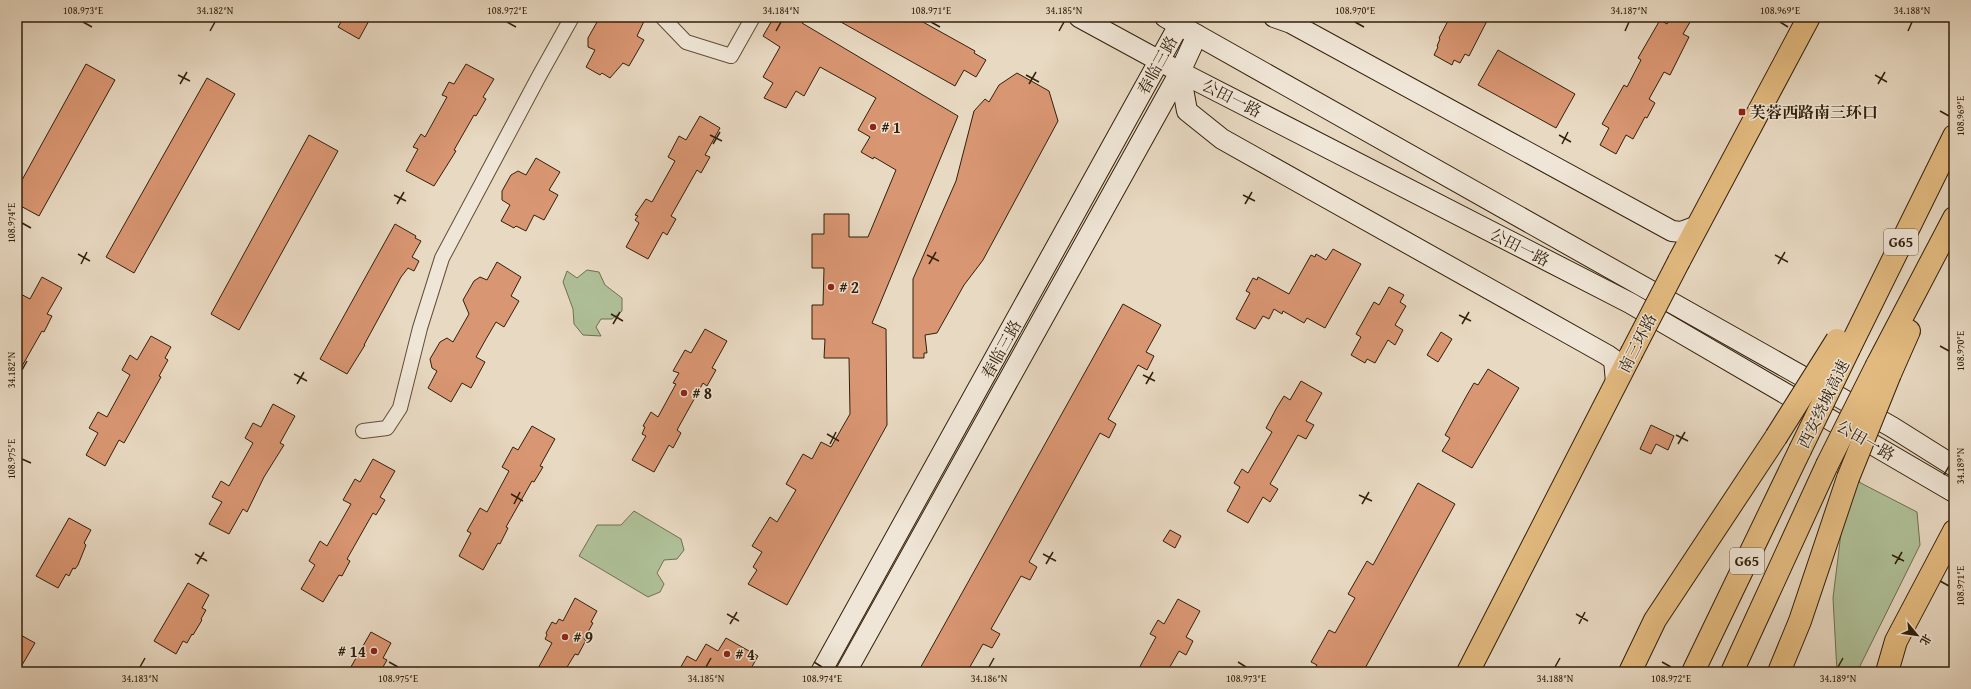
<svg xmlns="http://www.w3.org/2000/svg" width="1971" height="689" font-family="'Gentium Book Plus','Noto Serif SC',serif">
<rect width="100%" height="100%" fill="#e8d9c2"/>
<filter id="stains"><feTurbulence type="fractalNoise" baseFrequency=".005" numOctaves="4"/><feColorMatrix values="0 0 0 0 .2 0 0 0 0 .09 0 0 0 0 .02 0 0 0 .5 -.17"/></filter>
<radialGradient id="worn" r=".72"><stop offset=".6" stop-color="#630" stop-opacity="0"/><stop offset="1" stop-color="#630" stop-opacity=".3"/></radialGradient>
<g fill="#afc098" stroke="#707052">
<polygon points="587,270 599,272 605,285 622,298 622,311 612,319 601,319 596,327 601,336 583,335 574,324 573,309 563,282 567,271 577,278"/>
<polygon points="1853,479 1917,512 1920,545 1857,672 1837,672 1833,598 1843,517"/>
<polygon points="634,511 681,539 684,550 677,559 664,560 657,573 664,584 660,592 648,597 579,556 597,525 621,525"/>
</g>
<g fill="#d99672" stroke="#32200b">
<polygon points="344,17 371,17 359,39 338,27"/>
<polygon points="607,17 646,17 637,36 644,40 629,66 623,63 610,78 602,73 600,75 586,67 595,50 588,47 588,38 597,22"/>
<polygon points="774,17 806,17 802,23 958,116 872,323 886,329 887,425 787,605 748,584 757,570 753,567 762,552 752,546 770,517 777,522 796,490 786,484 803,454 812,459 821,442 831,447 850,414 849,358 824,358 825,339 812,339 812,305 823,305 824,268 812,268 812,234 824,234 824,214 849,214 849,237 868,237 896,170 874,157 873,159 861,152 870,137 858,130 876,98 820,67 804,96 796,91 786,108 764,98 773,83 763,77 780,47 763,36"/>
<polygon points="832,17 914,17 975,51 974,53 986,60 976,77 964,70 955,86"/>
<polygon points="1450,17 1489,17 1469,56 1465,54 1460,63 1454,60 1452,65 1434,55 1438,47 1437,46 1440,39 1439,38"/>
<polygon points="1671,17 1693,17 1683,34 1689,37 1670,75 1664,72 1649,99 1655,103 1647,118 1645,117 1633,139 1626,135 1616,154 1600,145 1609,128 1602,124 1624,85 1627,87 1641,60 1638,58 1660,20 1667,24"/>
<polygon points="1498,50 1575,94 1556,128 1478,85"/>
<polygon points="86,64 115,80 39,216 17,204 17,189"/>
<polygon points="466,64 494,79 483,97 486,99 476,116 474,115 454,150 456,151 434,186 406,171 418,149 413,147 421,134 425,137 447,97 442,95 449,82 454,84"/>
<polygon points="1017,73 1049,91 1058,121 983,260 964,285 937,333 925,335 927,353 924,353 924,358 913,358 913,279 956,181 974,111 985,99 989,102 999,85"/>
<polygon points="207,78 235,94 134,273 106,257"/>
<polygon points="700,116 720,128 705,155 710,157 701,173 697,170 671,216 676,219 667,235 663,232 648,259 626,247 639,223 635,220 638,216 635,215 646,199 652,202 675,161 668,157 679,136 686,140"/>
<polygon points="309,135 338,151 239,330 211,314"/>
<polygon points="536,158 560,172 549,190 558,195 544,220 534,215 526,231 516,226 514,228 501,221 510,205 502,200 502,191 511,175 518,171 526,175"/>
<polygon points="395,224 416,236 415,238 421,241 412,257 419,261 414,271 408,268 401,277 364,345 365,345 347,374 320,359"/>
<polygon points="1333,249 1361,264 1325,328 1307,318 1304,323 1283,311 1282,314 1274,309 1269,319 1263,316 1255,329 1236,319 1250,293 1246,291 1253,278 1257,280 1258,277 1289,294 1311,255 1315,257 1316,254 1326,260"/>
<polygon points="497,262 521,277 511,296 519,301 504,327 496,322 486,339 476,357 485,362 471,388 462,383 451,402 428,388 437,371 432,368 430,359 440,342 447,338 453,342 469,314 463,300 474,281 480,277 487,280"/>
<polygon points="42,277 62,288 47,314 52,316 44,332 42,331 17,375 17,292 30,299"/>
<polygon points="1389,287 1404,295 1400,302 1406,306 1395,325 1403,330 1395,345 1388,340 1375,363 1367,359 1365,363 1351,355 1361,337 1356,334 1374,302 1379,305"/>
<polygon points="1123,304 1161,325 1146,352 1154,356 1147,370 1138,365 1108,419 1116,424 1109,438 1100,433 1029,562 1037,567 1030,580 1021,576 991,629 1000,634 992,648 983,644 967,672 918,672"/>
<polygon points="705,329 727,341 712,368 716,370 707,386 703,383 677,430 681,433 673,448 669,445 654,472 632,460 646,436 642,434 645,427 643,426 651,412 658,417 676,384 673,383 679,373 673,371 685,350 691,353"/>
<polygon points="1441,332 1452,339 1438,362 1427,355"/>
<polygon points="151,336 171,347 165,358 168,360 159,376 161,377 124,443 119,440 105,466 86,455 98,433 89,428 98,412 107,417 130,375 122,370 130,355 137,360"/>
<polygon points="1488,369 1519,388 1472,468 1442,451 1450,438 1445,435 1467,395 1474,383 1478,385"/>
<polygon points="1301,381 1322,393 1306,421 1314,425 1306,439 1298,435 1270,484 1278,489 1270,502 1263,497 1248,523 1227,511 1240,487 1234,483 1242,469 1248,473 1272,432 1266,428 1276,409 1284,396 1290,400"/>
<polygon points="273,404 295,416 280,443 284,445 264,477 247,512 243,509 229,534 209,524 222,502 212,497 221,481 229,486 253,443 245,438 253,423 261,427"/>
<polygon points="1651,425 1674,436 1668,450 1656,444 1651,454 1640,449"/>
<polygon points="532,426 555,439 540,466 543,467 534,482 532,481 506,527 508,528 500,544 498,543 483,570 459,556 471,533 467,531 480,508 487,512 509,471 502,467 513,447 518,450"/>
<polygon points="373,459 395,471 380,497 385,500 376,515 373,513 347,559 350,561 342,576 339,575 323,602 301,589 315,565 309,561 320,541 327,546 351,504 343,500 355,479 360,482"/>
<polygon points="1418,483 1455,504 1363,672 1313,672 1317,665 1311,662 1324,639 1329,630 1335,633 1355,598 1348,594 1367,561 1373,565"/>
<polygon points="69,518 91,530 84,543 86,545 78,565 75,569 73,568 69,576 66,574 58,588 36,576"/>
<polygon points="1170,530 1181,536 1175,548 1163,541"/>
<polygon points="188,583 209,595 202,608 206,610 201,619 202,620 193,635 192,634 187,643 183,641 176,654 154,641"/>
<polygon points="575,598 597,611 591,622 593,623 584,639 586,640 578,655 575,654 564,672 536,672 552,643 545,639 547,635 546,633 552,622 556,624 559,619 563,621"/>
<polygon points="1178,599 1200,611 1186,637 1193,641 1186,655 1179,651 1167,672 1137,672 1156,637 1150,634 1158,620 1164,624"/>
<polygon points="371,632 391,643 383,658 387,660 380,672 348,672"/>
<polygon points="17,633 35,643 18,672 17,672"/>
<polygon points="726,638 758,656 749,672 678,672 687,656 696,661 706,644 718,651"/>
</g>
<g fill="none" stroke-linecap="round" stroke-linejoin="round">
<defs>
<g id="street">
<polyline points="662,17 686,42 731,56 753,17"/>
<polyline points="363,431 387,428 400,408 420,328 442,258 538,78 572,17"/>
</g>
<g id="secondary">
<polyline points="1079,17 1180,72 1630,303 1954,492"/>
<polyline points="1165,17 1892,427 1954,466"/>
<polyline points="1274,17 1291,23 1672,231 1681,232 1697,226"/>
<polyline points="1180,72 1187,111 1222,139 1607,355 1614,360 1616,382"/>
<polyline points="821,672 1179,25"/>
<polyline points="846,672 1180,72 1197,35"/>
</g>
<g id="highway">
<polyline points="1679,261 1809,17"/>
<polyline points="1849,349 1954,136"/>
<polyline points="1877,365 1954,218"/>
<polyline points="1890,374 1909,331"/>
<polyline points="1468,672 1631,354"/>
<polyline points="1630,672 1655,620 1776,437"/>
<polyline points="1693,672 1800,450"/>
<polyline points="1732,672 1827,465"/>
<polyline points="1779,672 1800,621 1848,478"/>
<polyline points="1887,672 1896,641 1954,531"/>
</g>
</defs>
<use href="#street" stroke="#604e39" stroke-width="16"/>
<use href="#secondary" stroke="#32200b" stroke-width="22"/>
<use href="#highway" stroke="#32200b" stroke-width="24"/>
<use href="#street" stroke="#f0e6d7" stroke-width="14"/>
<use href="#secondary" stroke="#f0e6d7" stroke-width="20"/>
<use href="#highway" stroke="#e4bc81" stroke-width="22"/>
<defs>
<g id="highway-bridge">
<polyline points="1631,354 1679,261"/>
<polyline points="1776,437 1837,340"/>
<polyline points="1800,450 1849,349"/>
<polyline points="1827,465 1877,365"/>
<polyline points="1848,478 1890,374"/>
</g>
</defs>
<use href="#highway-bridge" stroke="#32200b" stroke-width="24" stroke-linecap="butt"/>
<use href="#highway-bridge" stroke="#e4bc81" stroke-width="22"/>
</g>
<path fill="none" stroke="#32200b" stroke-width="1.5" d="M 83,22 L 92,27M 507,22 L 516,27M 931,22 L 940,27M 1355,22 L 1364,27M 1780,22 L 1788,27M 210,31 L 215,22M 776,31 L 781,22M 1059,31 L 1064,22M 1625,31 L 1629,22M 1908,31 L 1912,22M 178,75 L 190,81M 1026,75 L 1039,82M 1875,75 L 1887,82M 180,84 L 187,72M 1029,84 L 1036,72M 1878,84 L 1885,72M 1940,111 L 1949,116M 710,135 L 722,141M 1559,135 L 1571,142M 713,144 L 720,132M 1562,144 L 1568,132M 394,195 L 406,201M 1243,195 L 1255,201M 397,204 L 404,192M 1245,204 L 1252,192M 22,223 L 31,228M 78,254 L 90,261M 927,255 L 939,261M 1775,255 L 1788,262M 81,264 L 87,252M 929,264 L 936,252M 1778,264 L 1785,252M 611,314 L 623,321M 1459,315 L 1471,321M 613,324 L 620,312M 1462,324 L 1469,312M 1940,346 L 1949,351M 22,370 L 27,361M 294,374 L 307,381M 1143,375 L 1155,381M 297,384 L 304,372M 1146,384 L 1153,372M 827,434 L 839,441M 1676,435 L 1688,441M 830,444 L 836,432M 1678,444 L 1685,432M 22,459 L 31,463M 1944,475 L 1949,466M 511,494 L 523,501M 1359,495 L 1372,501M 514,504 L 520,492M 1362,504 L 1369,492M 195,554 L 207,561M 1043,554 L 1056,561M 1892,555 L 1904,561M 197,564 L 204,552M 1046,564 L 1053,552M 1895,564 L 1902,552M 1940,581 L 1949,586M 727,614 L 739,621M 1576,614 L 1588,621M 730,624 L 737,612M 1579,624 L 1585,612M 389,662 L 398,667M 814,662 L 822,667M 1238,662 L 1246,667M 1662,662 L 1671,667M 140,667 L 145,658M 706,667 L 711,658M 989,667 L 994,658M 1555,667 L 1560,658M 1838,667 L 1843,658"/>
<g fill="#8f2418" stroke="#f0e6d7" stroke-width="1.5">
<rect x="1738" y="108" width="8" height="8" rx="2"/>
<circle cx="873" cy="127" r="4"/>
<circle cx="831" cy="287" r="4"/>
<circle cx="684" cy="393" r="4"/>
<circle cx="565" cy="637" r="4"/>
<circle cx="374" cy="651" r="4"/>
<circle cx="727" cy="654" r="4"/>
</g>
<g text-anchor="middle" stroke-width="3" stroke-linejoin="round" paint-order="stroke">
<g fill="#f0e6d7" stroke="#6b5b48" stroke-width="1">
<rect x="1884" y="229" width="34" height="26" rx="3"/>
<rect x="1730" y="548" width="34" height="26" rx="3"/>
</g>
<g font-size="15" font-weight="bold" fill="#32200b">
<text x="1901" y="247">G65</text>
<text x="1747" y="566">G65</text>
</g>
<g font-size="16" fill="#32200b" stroke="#f0e6d7">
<text transform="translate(1157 65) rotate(-61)" y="6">春临三路</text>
<text transform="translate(1232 98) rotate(27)" y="6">公田一路</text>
<text transform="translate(1520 247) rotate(27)" y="6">公田一路</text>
<text transform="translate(1637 343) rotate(-63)" y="6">南三环路</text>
<text transform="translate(1001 349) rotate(-61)" y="6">春临三路</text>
<text transform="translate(1823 404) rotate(-64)" y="6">西安绕城高速</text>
<text transform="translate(1866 440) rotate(30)" y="6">公田一路</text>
</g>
<g font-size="16" font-weight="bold" fill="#32200b" stroke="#f0e6d7" text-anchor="start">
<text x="1750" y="118">芙蓉西路南三环口</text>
<text x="881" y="133"># 1</text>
<text x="839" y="293"># 2</text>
<text x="692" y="399"># 8</text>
<text x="573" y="643"># 9</text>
<text x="366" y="657" text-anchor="end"># 14</text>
<text x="735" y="660"># 4</text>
</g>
</g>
<rect width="1971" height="689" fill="none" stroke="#e8d9c2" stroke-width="44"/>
<g transform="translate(1917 635) rotate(119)" stroke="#f0e6d7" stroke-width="3" paint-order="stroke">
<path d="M0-3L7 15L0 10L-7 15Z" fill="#32200b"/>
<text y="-6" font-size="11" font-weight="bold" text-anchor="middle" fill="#32200b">北</text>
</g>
<rect x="22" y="22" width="1927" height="645" fill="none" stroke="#32200b" stroke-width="1.5"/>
<g font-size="10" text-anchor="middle" fill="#32200b">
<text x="83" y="14">108.973°E</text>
<text x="215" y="14">34.182°N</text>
<text x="507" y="14">108.972°E</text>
<text x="781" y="14">34.184°N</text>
<text x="931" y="14">108.971°E</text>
<text x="1064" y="14">34.185°N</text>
<text x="1355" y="14">108.970°E</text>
<text x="1629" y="14">34.187°N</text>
<text x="1780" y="14">108.969°E</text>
<text x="1912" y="14">34.188°N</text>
<text transform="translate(1960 116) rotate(-90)" y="4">108.969°E</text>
<text transform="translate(11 223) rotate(-90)" y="4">108.974°E</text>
<text transform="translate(1960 351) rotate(-90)" y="4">108.970°E</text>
<text transform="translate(11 370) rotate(-90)" y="4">34.182°N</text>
<text transform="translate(11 459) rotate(-90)" y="4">108.975°E</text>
<text transform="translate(1960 466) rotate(-90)" y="4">34.189°N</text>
<text transform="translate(1960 586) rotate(-90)" y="4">108.971°E</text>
<text x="140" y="682">34.183°N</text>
<text x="398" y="682">108.975°E</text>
<text x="706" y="682">34.185°N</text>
<text x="822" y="682">108.974°E</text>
<text x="989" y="682">34.186°N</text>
<text x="1246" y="682">108.973°E</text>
<text x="1555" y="682">34.188°N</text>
<text x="1671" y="682">108.972°E</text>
<text x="1838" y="682">34.189°N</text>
</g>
<rect width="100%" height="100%" filter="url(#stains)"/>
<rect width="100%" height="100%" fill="url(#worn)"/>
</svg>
